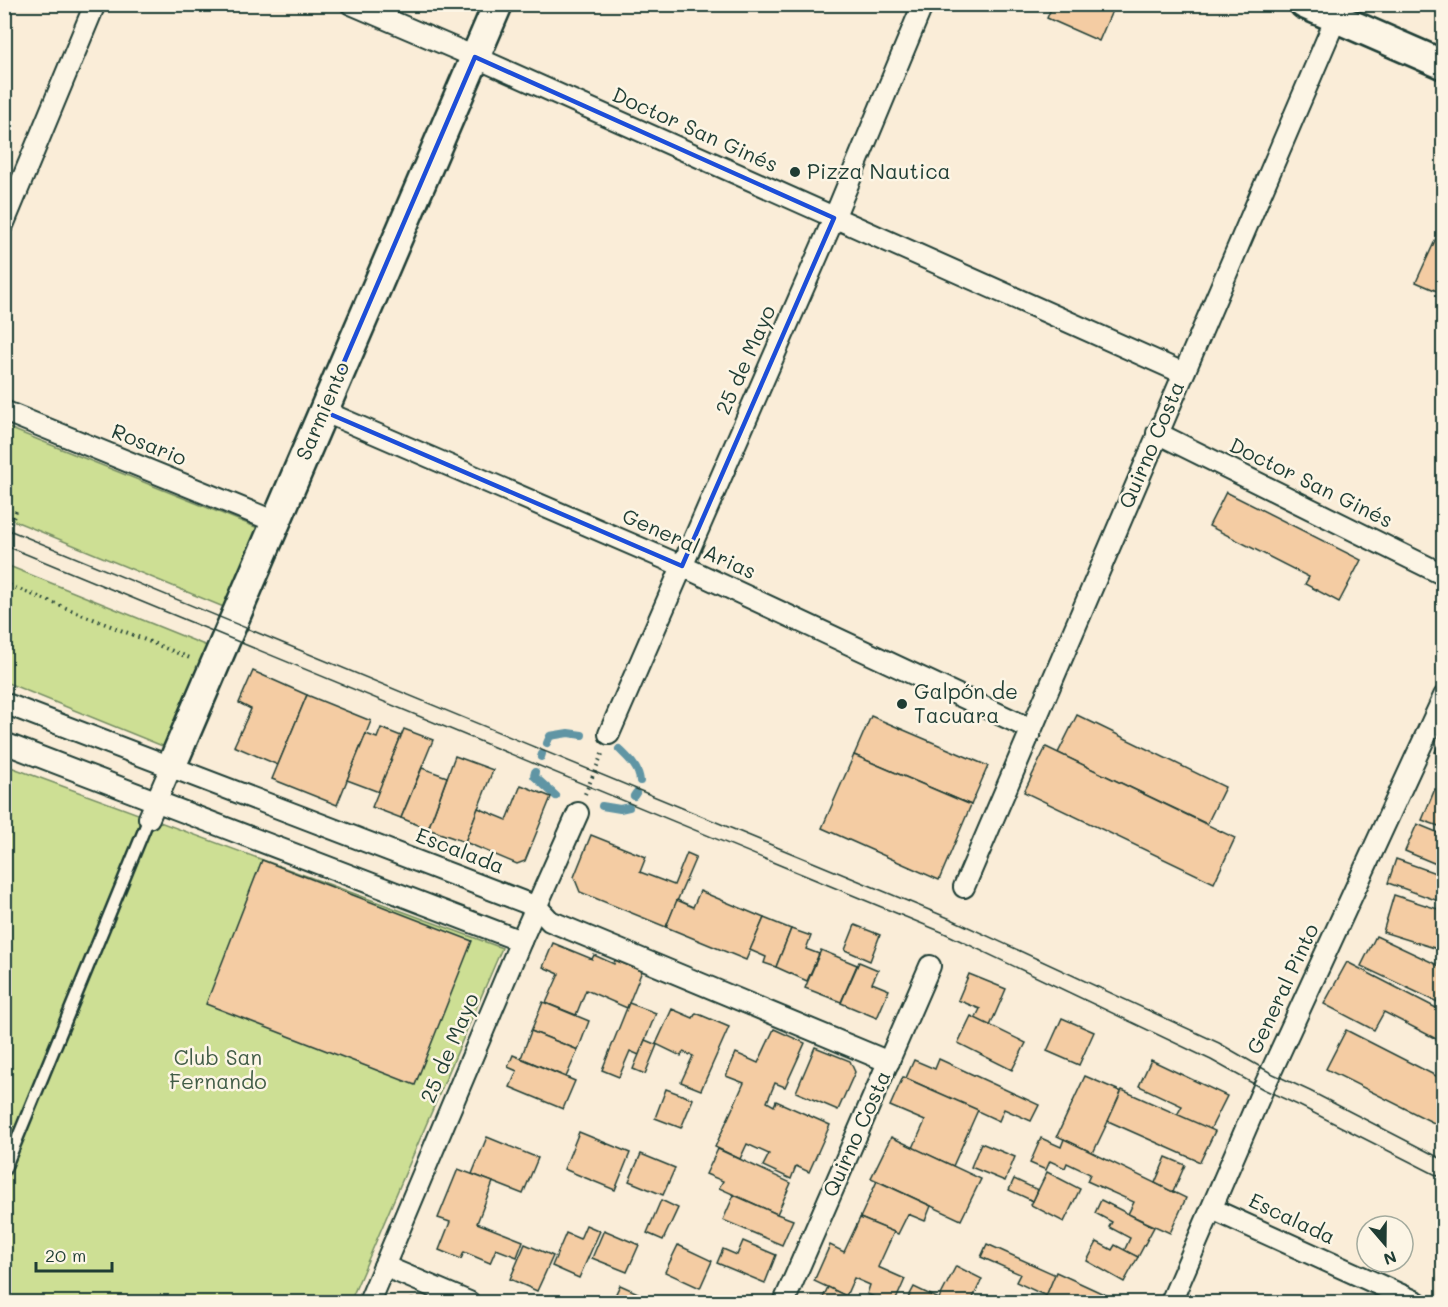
<svg xmlns="http://www.w3.org/2000/svg" width="1448" height="1307" font-family="Mali,sans-serif">
<rect width="100%" height="100%" fill="#faedd8"/>
<filter id="ink" filterUnits="userSpaceOnUse"><feTurbulence type="fractalNoise" baseFrequency=".0167" numOctaves="2"/><feDisplacementMap in="SourceGraphic" scale="12" xChannelSelector="R" yChannelSelector="G"/><feConvolveMatrix kernelMatrix="1 2 1 2 8 2 1 2 1" color-interpolation-filters="sRGB"/></filter>
<g filter="url(#ink)">
<g fill="#cddf94" stroke="#768e64" stroke-width="1.5">
<polygon points="4,426 258,528 226,608 5,517"/>
<polygon points="4,564 207,646 165,747 5,682"/>
<polygon points="5,765 502,948 350,1302 5,1302"/>
</g>
<g fill="none" stroke-linecap="round" stroke-linejoin="round">
<g stroke="#6095a4" stroke-width="8">
<polyline points="547,743 550,736 568,733 582,735"/>
<path d="M 619,749 C 628,758 639,767 640,781"/>
<polyline points="541,757 542,754"/>
<polyline points="535,772 534,776 556,796"/>
<polyline points="634,796 636,793"/>
<polyline points="602,806 620,809 629,807"/>
</g>
</g>
<g fill="#f4cca3" stroke="#1f3d34" stroke-width="1.5">
<polygon points="1053,4 1115,4 1099,41 1047,18"/>
<polygon points="1444,221 1444,294 1416,282"/>
<polygon points="1226,492 1361,560 1339,602 1305,584 1309,577 1209,526"/>
<polygon points="253,671 307,695 278,765 234,746 251,709 239,703"/>
<polygon points="307,695 371,721 337,805 272,779"/>
<polygon points="1077,715 1225,787 1207,824 1058,753"/>
<polygon points="871,716 988,766 971,805 854,755"/>
<polygon points="381,728 401,736 379,792 347,780 366,734 377,738"/>
<polygon points="404,729 433,740 401,818 372,807"/>
<polygon points="1444,734 1444,755 1435,752"/>
<polygon points="1046,747 1235,838 1214,883 1024,792"/>
<polygon points="854,755 971,805 939,880 822,828"/>
<polygon points="455,756 493,770 465,842 428,829"/>
<polygon points="422,768 447,777 428,829 401,818"/>
<polygon points="521,785 551,797 525,861 517,864 465,842 478,808 507,820"/>
<polygon points="1435,789 1444,792 1444,828 1422,820"/>
<polygon points="1417,824 1444,835 1444,861 1441,866 1405,851"/>
<polygon points="591,835 646,857 640,872 674,885 687,853 696,857 666,927 580,892 574,877"/>
<polygon points="1396,859 1444,876 1444,903 1388,883"/>
<polygon points="262,860 472,941 415,1085 206,1004"/>
<polygon points="700,891 764,918 746,960 666,927 677,900 693,907"/>
<polygon points="1394,895 1444,911 1444,951 1383,932"/>
<polygon points="764,918 791,929 776,967 764,963 766,957 750,950"/>
<polygon points="855,925 880,935 870,961 845,950"/>
<polygon points="791,929 811,936 806,949 819,954 807,981 776,967"/>
<polygon points="1376,936 1444,968 1444,1005 1361,966"/>
<polygon points="553,943 592,959 594,955 614,964 615,960 642,971 627,1008 586,990 576,1015 546,1003 559,974 543,967"/>
<polygon points="821,950 857,965 841,1002 805,988"/>
<polygon points="859,962 878,970 872,983 889,990 877,1018 841,1003"/>
<polygon points="1347,962 1444,1012 1444,1043 1384,1012 1374,1030 1324,1004"/>
<polygon points="969,974 1006,989 990,1026 975,1019 980,1009 958,1000"/>
<polygon points="543,1002 589,1021 578,1050 531,1031"/>
<polygon points="629,1003 656,1013 639,1055 630,1051 619,1077 602,1070"/>
<polygon points="672,1009 693,1018 696,1013 729,1027 701,1090 681,1082 693,1056 683,1052 681,1056 656,1044"/>
<polygon points="971,1016 1026,1043 1012,1070 958,1043"/>
<polygon points="1062,1018 1094,1032 1079,1065 1047,1051"/>
<polygon points="774,1029 805,1043 785,1087 775,1083 767,1102 774,1106 776,1101 830,1125 809,1172 796,1166 791,1179 763,1166 769,1154 747,1144 740,1159 715,1147 744,1083 726,1076 736,1053 758,1063"/>
<polygon points="1346,1030 1444,1080 1444,1128 1326,1069"/>
<polygon points="531,1031 578,1050 566,1077 521,1058"/>
<polygon points="645,1040 657,1045 645,1074 633,1069"/>
<polygon points="815,1047 850,1061 855,1072 838,1110 796,1092"/>
<polygon points="513,1055 575,1081 563,1109 510,1087 517,1071 508,1067"/>
<polygon points="939,1059 1039,1105 1031,1121 1004,1109 999,1121 906,1078 914,1060 935,1069"/>
<polygon points="1151,1060 1227,1096 1210,1130 1177,1115 1182,1106 1139,1086"/>
<polygon points="1085,1076 1122,1092 1093,1153 1057,1136"/>
<polygon points="903,1077 978,1110 953,1166 913,1148 925,1121 890,1106"/>
<polygon points="666,1089 693,1099 681,1128 655,1118"/>
<polygon points="1122,1090 1215,1131 1200,1162 1108,1121"/>
<polygon points="579,1132 630,1153 615,1190 564,1169"/>
<polygon points="487,1137 538,1158 523,1194 472,1174"/>
<polygon points="891,1137 981,1179 961,1220 871,1178"/>
<polygon points="1041,1138 1061,1147 1064,1139 1186,1198 1170,1233 1128,1214 1134,1202 1087,1181 1090,1174 1067,1163 1065,1168 1050,1161 1046,1170 1030,1163"/>
<polygon points="981,1143 1015,1157 1005,1181 971,1167"/>
<polygon points="718,1149 791,1183 777,1214 719,1188 723,1181 706,1174"/>
<polygon points="641,1154 675,1168 663,1195 629,1181"/>
<polygon points="1166,1157 1185,1165 1173,1192 1155,1183"/>
<polygon points="458,1169 493,1182 477,1223 523,1241 517,1257 496,1249 490,1263 464,1252 461,1259 439,1250 450,1222 438,1218"/>
<polygon points="1047,1172 1080,1189 1064,1222 1031,1205"/>
<polygon points="1014,1179 1038,1190 1033,1201 1009,1190"/>
<polygon points="877,1181 931,1206 925,1221 908,1214 898,1234 860,1218"/>
<polygon points="734,1195 777,1214 793,1220 782,1245 723,1220"/>
<polygon points="661,1200 678,1208 663,1240 647,1233"/>
<polygon points="1101,1200 1154,1227 1138,1257 1124,1251 1130,1238 1109,1227 1112,1222 1095,1213"/>
<polygon points="860,1218 894,1232 878,1267 905,1279 895,1302 886,1302 867,1294 870,1285 854,1278 846,1296 814,1281 830,1245 844,1252"/>
<polygon points="586,1225 600,1231 579,1278 552,1266 566,1233 580,1239"/>
<polygon points="604,1230 639,1245 627,1272 592,1258"/>
<polygon points="743,1241 776,1255 765,1283 717,1263 723,1249 737,1255"/>
<polygon points="1097,1242 1112,1250 1115,1245 1138,1257 1124,1282 1087,1261"/>
<polygon points="525,1244 553,1256 537,1291 510,1279"/>
<polygon points="987,1244 1056,1275 1046,1296 1016,1282 1020,1274 981,1257"/>
<polygon points="678,1245 712,1261 700,1288 665,1272"/>
<polygon points="956,1266 982,1279 971,1302 906,1302 914,1287 939,1299"/>
<polygon points="1056,1272 1121,1302 1046,1302 1044,1301"/>
<polygon points="620,1285 647,1297 644,1302 612,1302"/>
<polygon points="828,1287 846,1296 860,1302 821,1302"/>
<polygon points="1030,1296 1044,1301 1046,1302 1027,1302"/>
<polygon points="412,1299 421,1302 402,1302"/>
</g>
<g fill="none" stroke-linecap="round" stroke-linejoin="round">
<defs>
<polyline id="lane" points="4,1171 149,818"/>
<g id="street">
<polyline points="351,4 475,57 1183,373"/>
<polyline points="4,223 95,4"/>
<polyline points="4,411 276,522"/>
<polyline points="323,411 682,566 1031,729"/>
<polyline points="1157,433 1444,575"/>
<polyline points="4,703 537,907 550,921 889,1062"/>
<polyline points="609,734 834,218 923,4"/>
<polyline points="4,743 521,941"/>
<polyline points="149,818 171,767"/>
<polyline points="964,887 1336,18"/>
<polyline points="1212,1209 1417,1302"/>
<polyline points="384,1266 469,1302"/>
<polyline points="369,1302 521,941 578,813"/>
<polyline points="784,1302 930,966"/>
<polyline points="1171,1302 1263,1089 1444,696"/>
</g>
<g id="secondary">
<polyline points="1304,4 1444,65"/>
<polyline points="171,767 498,4"/>
</g>
</defs>
<use href="#lane" stroke="#1f3d34" stroke-width="15"/>
<use href="#street" stroke="#1f3d34" stroke-width="24"/>
<use href="#secondary" stroke="#1f3d34" stroke-width="33"/>
<g stroke="#1f3d34" stroke-width="4" stroke-dasharray="1.5 4.5" stroke-linecap="butt">
<polyline points="4,583 190,658"/>
<polyline points="585,794 602,754"/>
</g>
<use href="#lane" stroke="#fcf5e5" stroke-width="10"/>
<use href="#street" stroke="#fcf5e5" stroke-width="20"/>
<use href="#secondary" stroke="#fcf5e5" stroke-width="28"/>
<g stroke="#1f3d34" stroke-width="1.5">
<polyline points="4,528 951,919 1219,1043 1271,1073 1310,1091 1444,1160"/>
<polyline points="4,545 942,932 1211,1060 1263,1089 1300,1106 1444,1179"/>
</g>
<polyline stroke="#1f3d34" stroke-width="4" stroke-dasharray="1.5 4.5" stroke-linecap="butt" points="4,540 16,511"/>
</g>
</g>
<path fill="none" stroke="#1d4ed8" stroke-width="4.5" stroke-linejoin="round" d="M 475,57 L 834,218 L 682,566 L 323,411 Z"/>
<g fill="#1f3d34" stroke="#fcf5e5" stroke-width="2">
<circle cx="795" cy="172" r="6"/>
<circle cx="902" cy="704" r="6"/>
</g>
<g text-anchor="middle" stroke-width="5" stroke-linejoin="round" paint-order="stroke">
<g font-size="21" fill="#1f3d34" stroke="#fcf5e5">
<text transform="translate(695 130) rotate(24)" y="7">Doctor San Ginés</text>
<text transform="translate(746 360) rotate(-66)" y="7">25 de Mayo</text>
<text transform="translate(323 411) rotate(-67)" y="7">Sarmiento</text>
<text transform="translate(149 445) rotate(22)" y="7">Rosario</text>
<text transform="translate(1152 445) rotate(-67)" y="7">Quirno Costa</text>
<text transform="translate(1311 483) rotate(26)" y="7">Doctor San Ginés</text>
<text transform="translate(689 544) rotate(24)" y="7">General Arias</text>
<text transform="translate(460 851) rotate(21)" y="7">Escalada</text>
<text transform="translate(1283 989) rotate(-65)" y="7">General Pinto</text>
<text transform="translate(450 1048) rotate(-67)" y="7">25 de Mayo</text>
<text transform="translate(857 1134) rotate(-66)" y="7">Quirno Costa</text>
<text transform="translate(1292 1219) rotate(25)" y="7">Escalada</text>
</g>
<g font-size="21" fill="#1f3d34" stroke="#fcf5e5" text-anchor="start">
<text x="807" y="179">Pizza Nautica</text>
<text x="914" y="699">Galpón de<tspan x="914" dy="24">Tacuara</tspan></text>
</g>
<g font-size="21" fill="#425d47" stroke="#fcf5e5">
<text x="218" y="1065">Club San<tspan x="218" dy="24">Fernando</tspan></text>
</g>
</g>
<rect width="1448" height="1307" fill="none" stroke="#fcf5e5" stroke-width="24"/>
<rect x="12" y="12" width="1424" height="1283" fill="none" stroke="#1f3d34" stroke-width="2" filter="url(#ink)"/>
<g transform="translate(1385 1244) rotate(160)"><circle r="28" fill="#fcf5e5" stroke="#a4ab9e" stroke-width="1.5"/>
<path d="M0-4.5L10 22L0 15L-10 22Z" fill="#1f3d34"/>
<text y="-9" font-size="16" font-weight="bold" text-anchor="middle" fill="#1f3d34">N</text>
</g>
<path d="M36 1262v9h76v-9" fill="none" stroke="#1f3d34" stroke-width="3"/>
<text x="45" y="1262" font-size="18" fill="#1f3d34" stroke="#fcf5e5" stroke-width="4.5" paint-order="stroke">20 m</text>
</svg>
